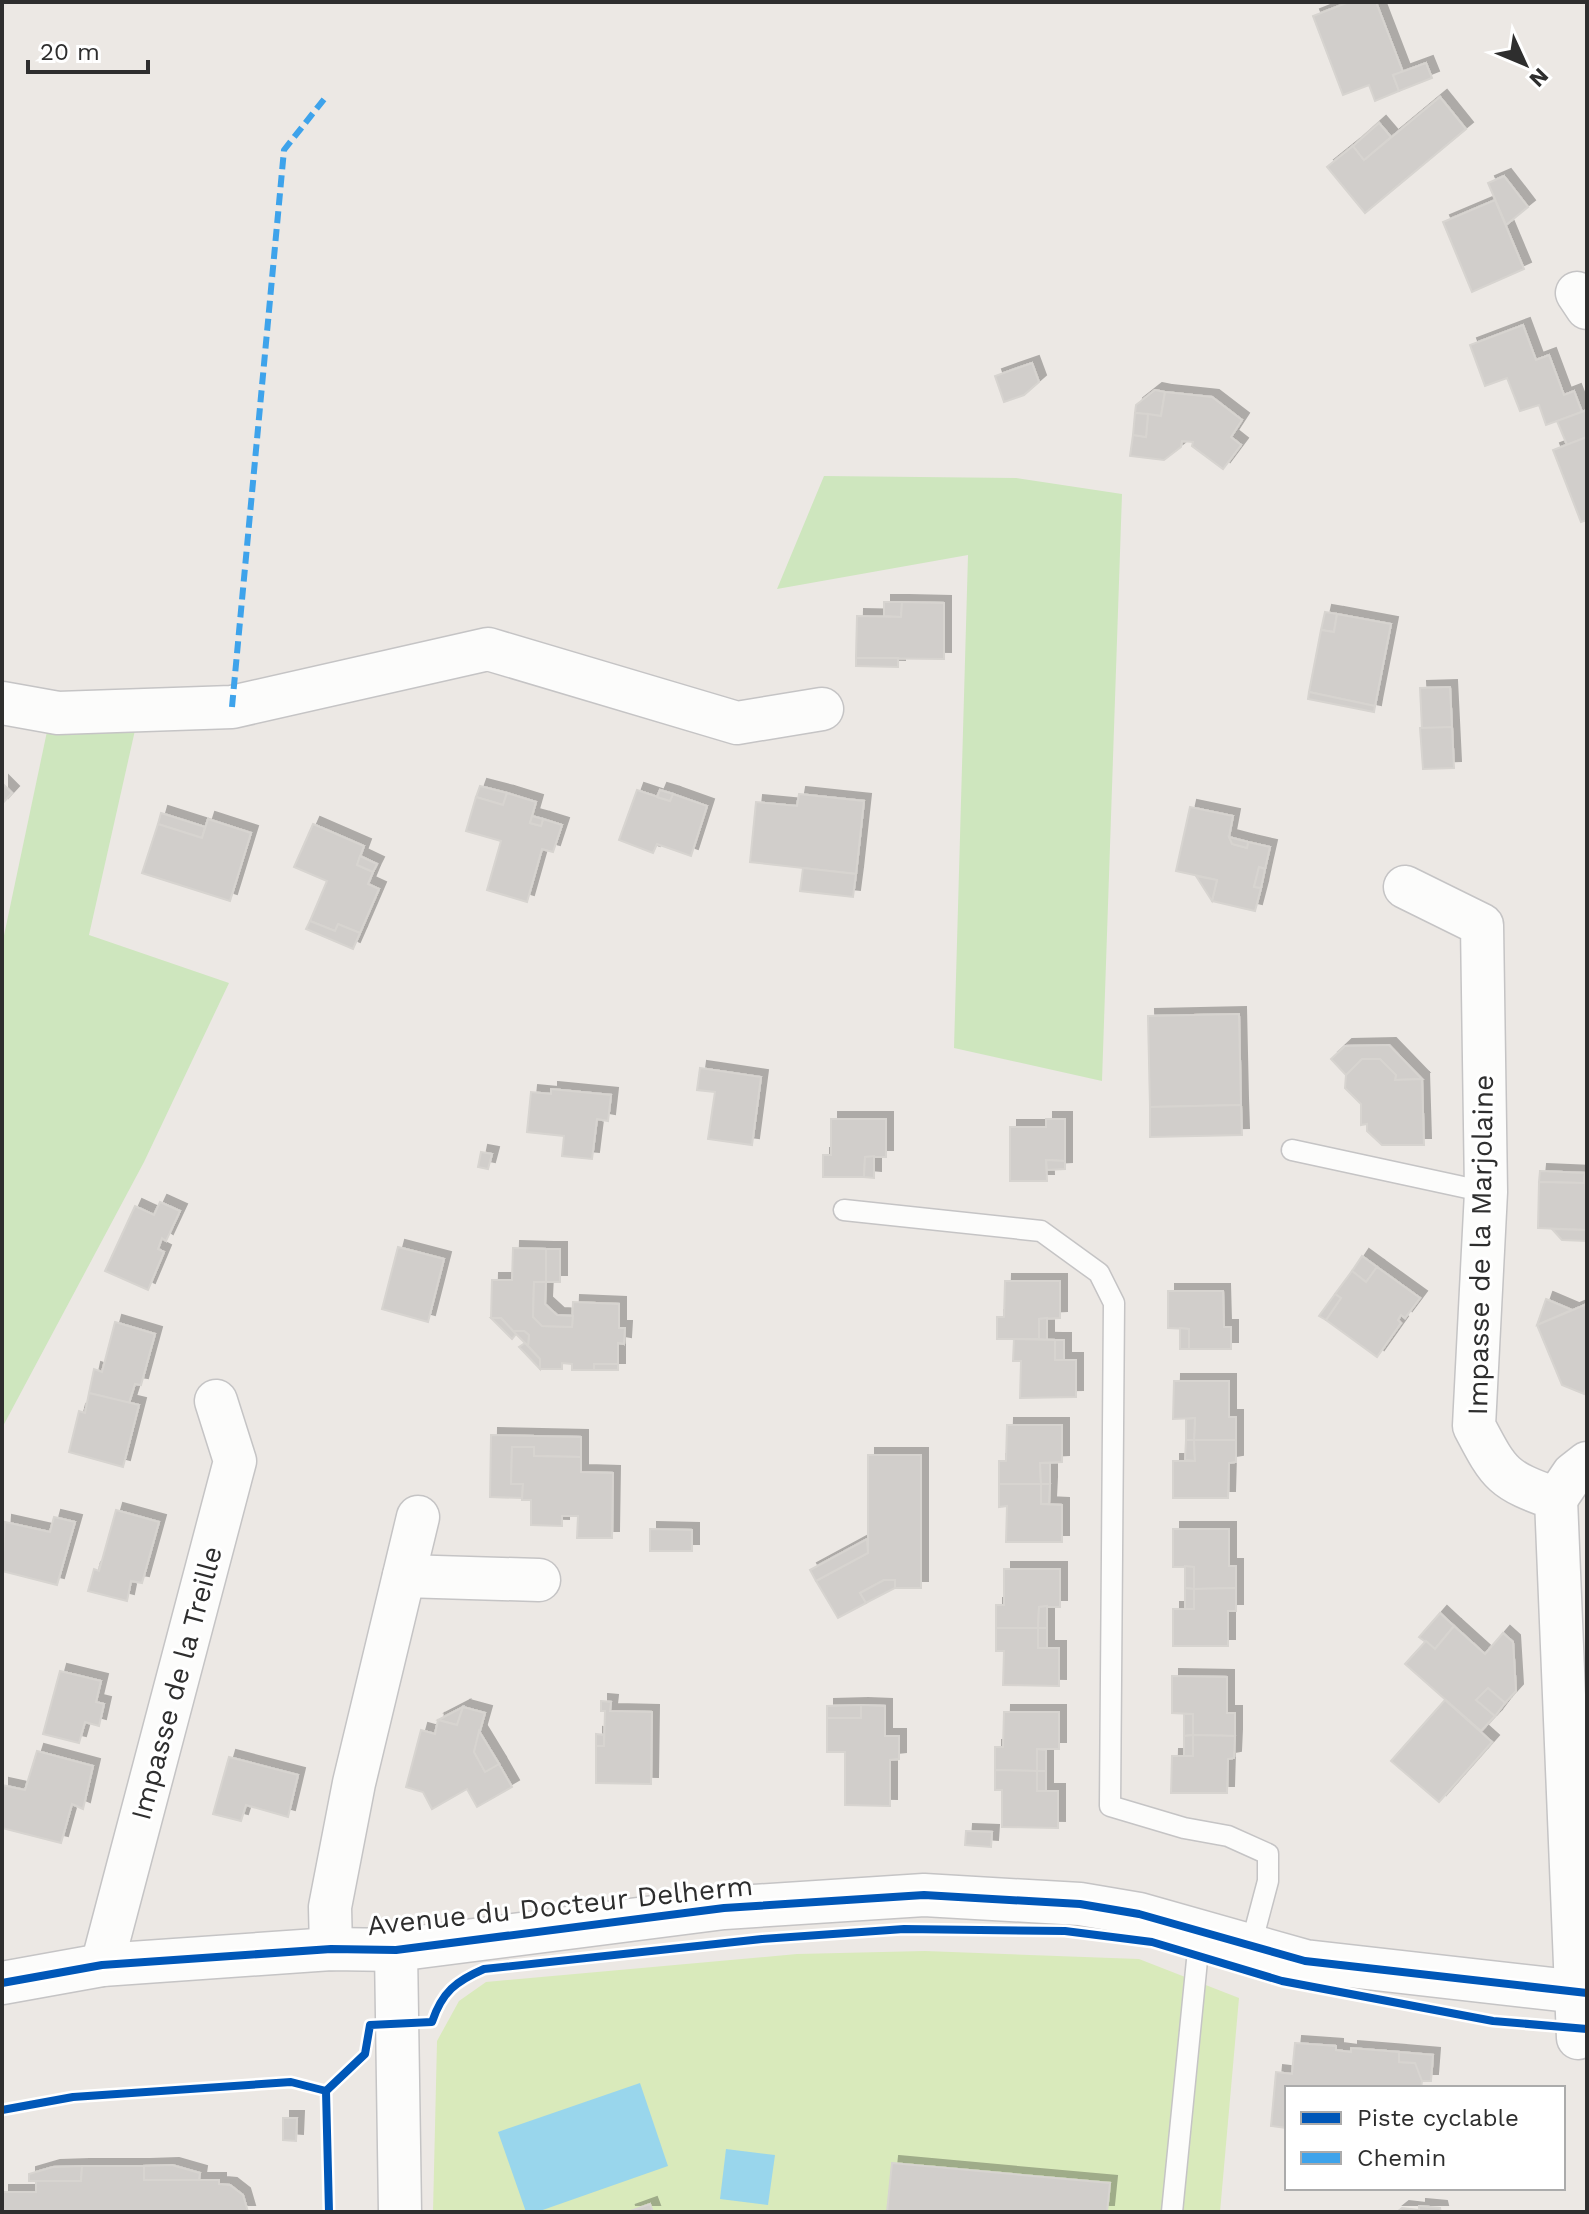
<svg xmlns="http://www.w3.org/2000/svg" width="1589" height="2214" font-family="'Work Sans',sans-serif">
<defs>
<filter id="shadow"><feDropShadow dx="7" dy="-7" stdDeviation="0" flood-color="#0004"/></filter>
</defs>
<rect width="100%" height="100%" fill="#ece8e4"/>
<g fill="#cee6be">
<polygon points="824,476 1016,478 1122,494 1102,1081 954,1048 968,555 777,589"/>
<polygon points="140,708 89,935 229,983 144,1162 2,1428 2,945 49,722"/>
</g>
<polygon fill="#d9eabb" points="925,1951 1139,1959 1239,1998 1220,2212 433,2212 437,2041 459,2001 486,1982 797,1954"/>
<g fill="#99d6ec">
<polygon points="640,2083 668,2166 537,2212 526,2212 498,2132"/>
<polygon points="726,2149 775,2155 768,2205 720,2199"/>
</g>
<g fill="#d1cecb" stroke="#d7d4d0" stroke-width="2" filter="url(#shadow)">
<polygon points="1349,2 1376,2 1403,72 1393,75 1399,91 1375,101 1369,85 1343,95 1313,16"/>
<polygon points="1426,63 1432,78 1399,91 1393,75"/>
<polygon points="1440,97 1466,129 1365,213 1327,167 1353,146 1364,160"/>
<polygon points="1379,123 1391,137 1364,160 1353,146"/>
<polygon points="1504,176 1528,207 1506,225 1488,183"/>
<polygon points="1495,200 1524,269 1472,292 1443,222"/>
<polygon points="1523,325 1536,360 1549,355 1564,395 1574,391 1582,412 1546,425 1539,405 1520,411 1507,378 1485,386 1470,345"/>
<polygon points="1032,363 1039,382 1024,395 1004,402 995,376"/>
<polygon points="1155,390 1165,392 1161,416 1135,413 1136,405"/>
<polygon points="1165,392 1212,397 1242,420 1231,437 1241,445 1223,469 1192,446 1193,442 1182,441 1181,447 1164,460 1130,456 1133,435 1146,437 1148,414 1161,416"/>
<polygon points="1587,410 1587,437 1567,445 1557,421"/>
<polygon points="1135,413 1148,414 1146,437 1133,435"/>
<polygon points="1587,437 1587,520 1581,522 1553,450"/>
<polygon points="884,602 902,602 901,617 884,616"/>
<polygon points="902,602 944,603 944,659 856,658 857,616 901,617"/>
<polygon points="1325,612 1337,614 1334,632 1321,630"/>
<polygon points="1337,614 1391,624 1375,706 1309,692 1321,630 1334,632"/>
<polygon points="856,658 898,658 898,667 856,666"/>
<polygon points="1450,687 1452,727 1422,729 1420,688"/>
<polygon points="1309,692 1375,706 1374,712 1308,699"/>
<polygon points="1452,727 1454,768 1423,769 1420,728"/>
<polygon points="2,783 12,793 2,804"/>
<polygon points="480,786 507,793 503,805 476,797"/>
<polygon points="637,790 670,801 673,794 707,806 691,856 657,844 653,853 619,840"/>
<polygon points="660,790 673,794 670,801 657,797"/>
<polygon points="507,793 536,802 530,823 541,826 543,819 562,825 553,852 542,849 527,902 487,890 501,841 466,831 476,797 503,805"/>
<polygon points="799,794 864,801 856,874 750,862 756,802 797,806"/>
<polygon points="1190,807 1233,816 1229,837 1232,844 1247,848 1248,842 1270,847 1265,869 1259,867 1254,887 1261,888 1255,911 1212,901 1217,880 1176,871"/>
<polygon points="161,813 205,827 202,838 158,824"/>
<polygon points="532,816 543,819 541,826 530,823"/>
<polygon points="208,819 251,833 230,901 142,873 158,824 202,838"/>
<polygon points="313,824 364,846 357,865 373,872 368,884 379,889 360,933 338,924 335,931 310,921 327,881 294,867"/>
<polygon points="1229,837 1248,842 1247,848 1232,844"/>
<polygon points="360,856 377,864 373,872 357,865"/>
<polygon points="1259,867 1265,869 1261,888 1254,887"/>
<polygon points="803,868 856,874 853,897 800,891"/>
<polygon points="1196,876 1217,880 1212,901"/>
<polygon points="310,921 335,931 338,924 360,933 353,949 306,929"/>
<polygon points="1239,1014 1241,1105 1150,1107 1148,1016"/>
<polygon points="1389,1045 1422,1079 1395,1080 1396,1075 1380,1059 1362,1059 1346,1075 1331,1059 1345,1046"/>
<polygon points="1362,1059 1380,1059 1396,1075 1395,1080 1422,1079 1424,1145 1382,1145 1367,1131 1367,1124 1361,1125 1361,1104 1345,1088 1346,1075"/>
<polygon points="700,1068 761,1077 752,1145 708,1139 715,1092 697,1090"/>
<polygon points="551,1089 611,1095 608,1121 597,1119 592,1159 562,1156 564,1136 527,1132 531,1092 551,1094"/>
<polygon points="1241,1105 1242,1135 1150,1137 1150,1107"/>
<polygon points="831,1119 886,1119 886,1157 865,1157 864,1177 823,1177 823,1155 831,1155"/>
<polygon points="1046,1119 1065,1119 1065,1161 1046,1160 1047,1181 1010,1181 1010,1127 1046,1127"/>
<polygon points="481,1152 492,1154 488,1169 478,1167"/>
<polygon points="874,1156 874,1178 864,1177 865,1157"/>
<polygon points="1046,1160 1065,1161 1065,1169 1047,1170"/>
<polygon points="1540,1171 1585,1173 1584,1183 1539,1182"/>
<polygon points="1585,1173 1587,1230 1538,1228 1539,1182 1584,1183"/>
<polygon points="160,1202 180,1211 166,1241 162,1238 158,1249 164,1252 148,1290 105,1271 135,1206 154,1215"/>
<polygon points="1552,1229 1587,1230 1587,1241 1562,1240"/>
<polygon points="398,1247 444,1259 428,1322 382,1309"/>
<polygon points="513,1248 546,1249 546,1282 534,1282 533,1317 542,1326 572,1327 573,1302 619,1304 619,1328 625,1328 624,1344 618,1343 618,1364 594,1364 594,1370 572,1370 572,1364 562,1363 562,1369 540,1369 540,1359 528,1346 529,1335 524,1331 513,1331 501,1318 491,1318 492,1280 512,1280"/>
<rect x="546" y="1249" width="14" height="33"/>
<polygon points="1362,1256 1377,1267 1366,1282 1352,1271"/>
<polygon points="1377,1267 1420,1298 1405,1318 1401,1315 1398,1320 1401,1323 1377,1357 1326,1320 1341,1298 1335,1294 1352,1271 1366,1282"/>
<polygon points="1005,1281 1060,1281 1060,1318 1039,1319 1039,1339 997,1339 997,1317 1004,1317"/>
<polygon points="534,1282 546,1282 545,1304 557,1315 573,1316 572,1327 542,1326 533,1317"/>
<polygon points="1168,1291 1223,1291 1224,1327 1231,1327 1231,1349 1189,1349 1189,1329 1168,1328"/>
<polygon points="1335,1294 1341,1298 1326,1320 1319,1316"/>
<polygon points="1546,1299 1572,1310 1537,1325"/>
<polygon points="1587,1304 1587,1385 1584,1394 1562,1385 1537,1325"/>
<polygon points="491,1318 501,1318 516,1334 512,1339"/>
<polygon points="1047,1318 1047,1340 1039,1339 1039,1319"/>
<polygon points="115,1322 155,1334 141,1385 135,1384 129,1403 89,1393 94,1369 102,1372"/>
<polygon points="1180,1328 1189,1329 1189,1349 1180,1349"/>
<polygon points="513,1331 524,1331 529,1335 528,1346"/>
<polygon points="1014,1339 1055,1340 1055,1360 1076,1360 1076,1397 1020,1398 1021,1361 1013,1361"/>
<rect x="1055" y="1340" width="9" height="20"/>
<polygon points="525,1343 540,1359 540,1369 519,1347"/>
<rect x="594" y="1364" width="24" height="6"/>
<polygon points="1174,1381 1229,1381 1229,1417 1236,1417 1236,1440 1194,1440 1195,1418 1173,1419"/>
<polygon points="89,1393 139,1405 123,1467 69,1452 79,1411 85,1413"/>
<polygon points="1195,1418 1194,1440 1186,1440 1186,1419"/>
<polygon points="1007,1425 1062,1425 1062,1462 1040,1463 1041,1484 999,1484 999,1461 1006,1461"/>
<polygon points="491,1435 581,1437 581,1457 534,1456 534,1447 512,1447 511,1484 523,1484 522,1498 490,1497"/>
<polygon points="1186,1440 1194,1440 1195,1461 1185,1460"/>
<polygon points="1194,1440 1236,1440 1236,1462 1229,1463 1228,1498 1173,1498 1173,1461 1195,1461"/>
<polygon points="512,1447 534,1447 534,1456 581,1457 581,1472 613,1473 612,1538 577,1538 578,1516 562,1516 562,1526 531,1525 531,1500 522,1500 523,1484 511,1484"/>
<polygon points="868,1455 921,1455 921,1588 895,1588 895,1580 884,1580 860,1593 866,1603 838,1618 816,1581 868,1553"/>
<polygon points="1040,1463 1050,1463 1050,1484 1041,1484"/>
<polygon points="999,1484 1041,1484 1041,1504 1062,1505 1062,1542 1006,1542 1007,1506 999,1507"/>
<polygon points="1041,1484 1050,1484 1049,1504 1041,1504"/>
<polygon points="116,1510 159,1522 142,1583 131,1581 127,1601 88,1591 94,1569 99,1571"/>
<polygon points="54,1517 75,1522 57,1585 2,1571 5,1522 50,1532"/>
<polygon points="650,1529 692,1530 692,1551 650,1551"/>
<polygon points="1173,1529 1229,1529 1229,1566 1236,1566 1236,1588 1194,1589 1194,1567 1173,1567"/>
<polygon points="867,1539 868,1553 816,1581 810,1570"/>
<polygon points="1185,1566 1194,1567 1194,1589 1185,1588"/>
<polygon points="1004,1569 1060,1569 1060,1607 1039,1607 1038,1628 996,1628 996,1605 1004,1605"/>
<polygon points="884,1580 895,1580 895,1588 866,1603 860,1593"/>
<polygon points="1185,1588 1194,1589 1194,1609 1185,1609"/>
<polygon points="1236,1588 1236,1611 1228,1611 1228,1646 1173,1646 1173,1609 1194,1609 1194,1589"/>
<polygon points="1047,1606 1047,1628 1038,1628 1039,1607"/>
<polygon points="1440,1613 1454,1626 1435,1649 1419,1637"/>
<polygon points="1454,1626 1485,1654 1503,1633 1513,1642 1516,1691 1505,1703 1488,1688 1476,1700 1495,1716 1481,1731 1405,1664 1426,1641 1435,1649"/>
<polygon points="996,1628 1038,1628 1038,1648 1059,1648 1059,1686 1003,1685 1004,1651 996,1651"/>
<rect x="1038" y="1628" width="9" height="20"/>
<polygon points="60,1671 101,1681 96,1702 104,1704 99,1726 85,1722 79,1743 43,1734"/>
<polygon points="1172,1676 1227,1677 1227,1713 1235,1713 1235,1736 1193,1735 1193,1714 1172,1713"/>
<polygon points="1488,1688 1505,1703 1495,1716 1476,1700"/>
<polygon points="1445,1700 1492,1742 1439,1802 1391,1761"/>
<polygon points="601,1701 611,1702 610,1711 652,1712 651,1784 596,1783 596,1746 604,1746 605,1711 601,1711"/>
<polygon points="861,1705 861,1718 827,1718 827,1706"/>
<polygon points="861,1705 885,1706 885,1736 899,1736 899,1759 890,1760 890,1806 845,1805 845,1752 827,1752 827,1718 861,1718"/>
<polygon points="463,1707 457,1725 438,1720"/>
<polygon points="463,1707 485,1713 474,1752 485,1772 499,1764 512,1787 477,1807 467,1789 432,1809 423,1792 406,1787 421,1730 435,1734 438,1720 457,1725"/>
<polygon points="1004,1712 1059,1712 1059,1749 1037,1749 1037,1771 995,1770 995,1747 1003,1747"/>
<polygon points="1184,1714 1193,1714 1193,1735 1184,1736"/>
<polygon points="479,1731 499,1764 485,1772 474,1752"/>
<polygon points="596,1734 604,1735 604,1746 596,1746"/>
<polygon points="1193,1735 1193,1756 1184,1756 1184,1736"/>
<polygon points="1193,1735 1235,1736 1234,1758 1228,1759 1227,1793 1171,1793 1172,1756 1193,1756"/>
<polygon points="1037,1749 1046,1750 1046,1771 1037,1771"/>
<polygon points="37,1751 93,1766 83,1809 72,1804 61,1843 2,1828 2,1785 25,1790"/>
<polygon points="229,1757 298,1775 288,1817 246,1805 241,1821 213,1814"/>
<polygon points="995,1770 1037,1771 1037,1791 1058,1791 1058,1828 1002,1827 1002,1790 995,1790"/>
<rect x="1037" y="1771" width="9" height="20"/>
<polygon points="966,1831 992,1832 991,1847 965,1845"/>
<polygon points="1295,2043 1336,2046 1336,2050 1351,2052 1351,2048 1399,2052 1399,2062 1415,2063 1423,2075 1421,2088 1287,2088 1287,2128 1271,2126 1276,2072 1292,2074"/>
<polygon points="1399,2052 1433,2055 1431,2081 1422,2081 1415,2063 1399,2062"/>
<polygon points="283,2118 297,2118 296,2141 283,2140"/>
<polygon points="892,2163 1110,2183 1107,2212 887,2212"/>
<polygon points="172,2165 200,2173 199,2180 144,2180 144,2166"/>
<polygon points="82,2166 81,2181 29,2181 29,2174 53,2167"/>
<polygon points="82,2166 144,2166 144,2180 219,2180 219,2184 230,2185 243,2195 248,2212 2,2212 2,2192 36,2192 36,2181 81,2181"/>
<polygon points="650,2204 653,2212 628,2212"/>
<polygon points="1419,2206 1440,2208 1441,2212 1397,2212 1402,2208 1419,2210"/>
</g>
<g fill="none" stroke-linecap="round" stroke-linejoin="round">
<defs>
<g id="service">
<polyline points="1292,1150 1486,1192"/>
<polyline points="844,1210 1041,1231 1099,1273 1114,1303 1110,1806 1184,1828 1228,1836 1268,1854 1268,1881 1251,1945"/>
<polyline points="1172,2212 1200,1930"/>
</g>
<g id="minor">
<polyline points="1577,293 1587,308"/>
<polyline points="2,703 58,713 232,707 488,649 737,723 822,709"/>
<path d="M 1405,887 L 1482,925 L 1486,1192 L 1474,1426 C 1500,1476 1503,1480 1556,1499 L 1578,2038"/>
<polyline points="1556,1499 1573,1474 1587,1463"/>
<polyline points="404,1576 539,1580"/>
<polyline points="331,1949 330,1907 354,1783 418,1517"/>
<polyline points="396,1950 400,2212"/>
<polyline points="102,1965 235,1461 216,1401"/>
<polyline points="2,1983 102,1965 331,1949 396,1950 724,1908 924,1895 1080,1904 1139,1914 1305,1961 1587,1993"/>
</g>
</defs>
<use href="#service" stroke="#c5c4c5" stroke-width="23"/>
<use href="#minor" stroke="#c5c4c5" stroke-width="45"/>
<use href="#service" stroke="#fcfcfb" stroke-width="20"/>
<use href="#minor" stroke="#fcfcfb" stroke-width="42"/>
<polyline stroke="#3ea3eb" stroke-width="6" stroke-dasharray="12 6" stroke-linecap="butt" points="232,707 284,150 325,98"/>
<defs>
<g id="cycleway">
<polyline points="2,1983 102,1965 331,1949 396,1950 724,1908 924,1895 1080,1904 1139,1914 1305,1961 1587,1993"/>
<path d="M 326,2091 L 365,2054 L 370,2025 L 432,2022 C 442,1992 456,1981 484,1969 L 762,1939 L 904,1929 L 1065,1931 L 1152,1942 L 1282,1981 L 1493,2021 L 1587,2029"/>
<polyline points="2,2110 73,2097 291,2082 326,2091 329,2212"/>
</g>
</defs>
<use href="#cycleway" stroke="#fff" stroke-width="13"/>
<use href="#cycleway" stroke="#0057b8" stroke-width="8"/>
</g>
<g text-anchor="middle" stroke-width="6" stroke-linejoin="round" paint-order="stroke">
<g font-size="28" fill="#2e2e2e" stroke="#fff">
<text transform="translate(1480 1245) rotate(-89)" y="10">Impasse de la Marjolaine</text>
<text transform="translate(176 1683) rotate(-75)" y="10">Impasse de la Treille</text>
<text transform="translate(560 1905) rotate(-6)" y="10">Avenue du Docteur Delherm</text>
</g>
</g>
<rect width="1589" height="2214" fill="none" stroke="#2e2e2e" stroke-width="8"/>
<rect x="1285" y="2086" width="280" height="104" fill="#ffffff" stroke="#ababab" stroke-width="2"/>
<rect x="1301" y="2112" width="40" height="12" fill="#0057b8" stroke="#ababab" stroke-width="2"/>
<text x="1357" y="2126" font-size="24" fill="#2e2e2e">Piste cyclable</text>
<rect x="1301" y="2152" width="40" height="12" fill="#3ea3eb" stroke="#ababab" stroke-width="2"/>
<text x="1357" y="2166" font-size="24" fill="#2e2e2e">Chemin</text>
<g transform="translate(1525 64) rotate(134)" stroke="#ffffff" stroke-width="6" paint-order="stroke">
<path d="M0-6L14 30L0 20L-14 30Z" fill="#2e2e2e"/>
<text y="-12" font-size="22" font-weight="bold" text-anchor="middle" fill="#2e2e2e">N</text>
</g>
<path d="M28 60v12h120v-12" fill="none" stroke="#2e2e2e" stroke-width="4"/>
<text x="40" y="60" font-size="24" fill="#2e2e2e" stroke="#ffffff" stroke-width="6" paint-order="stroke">20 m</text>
</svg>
